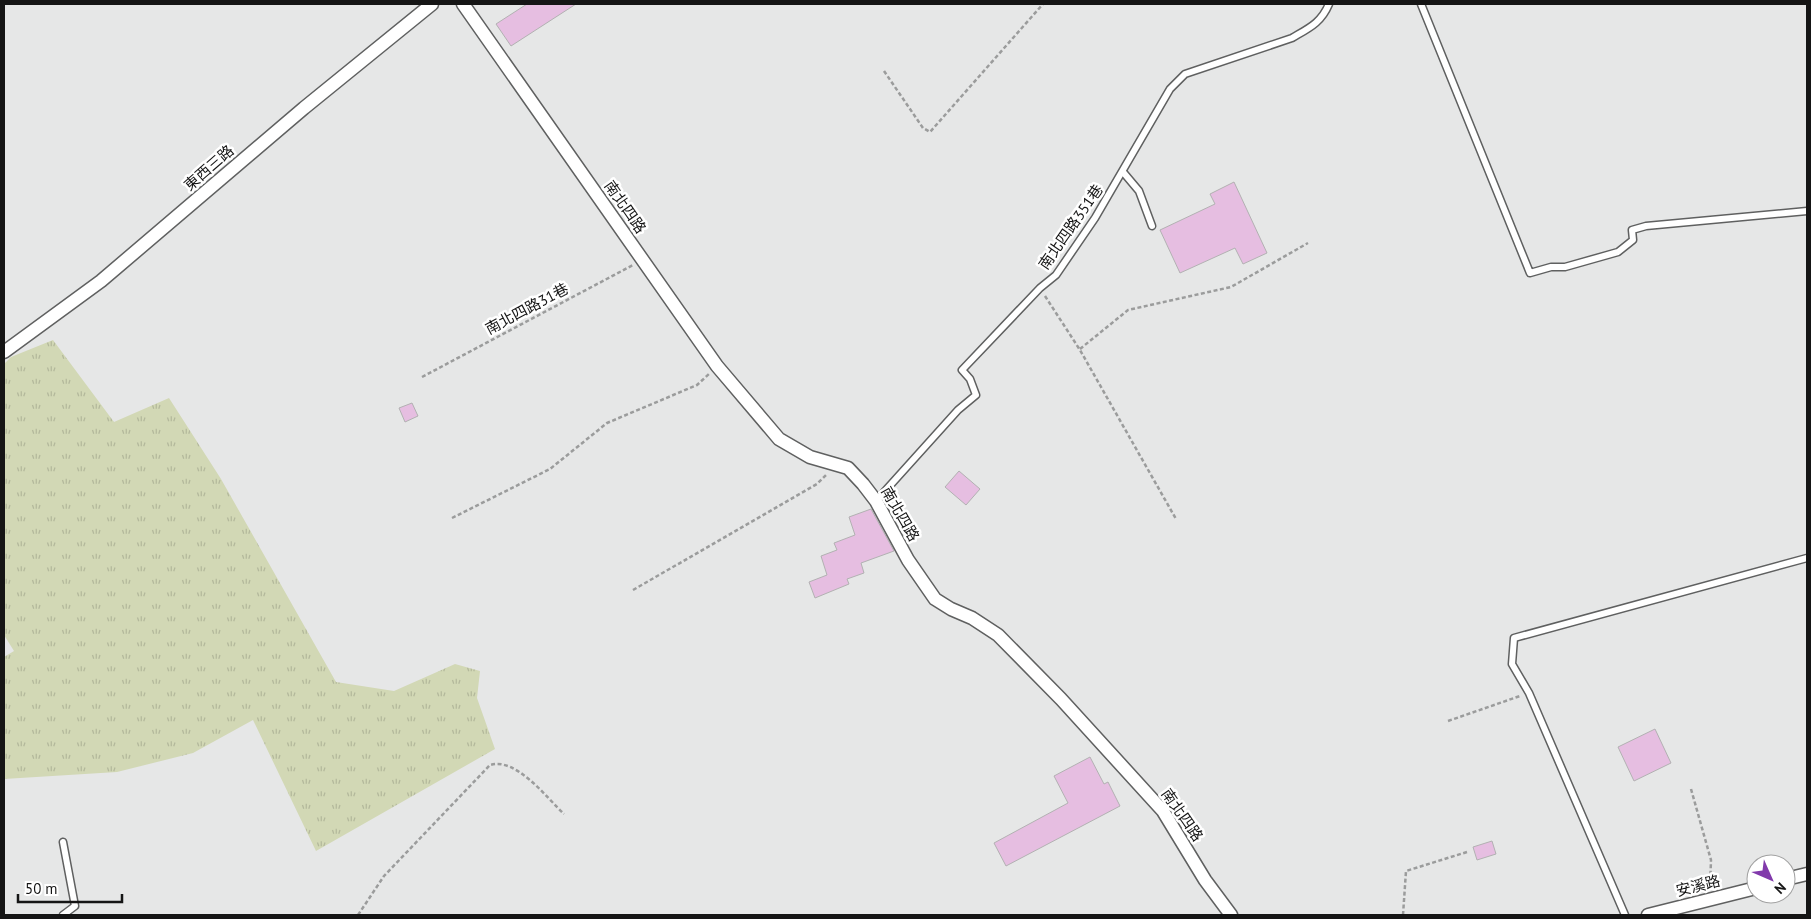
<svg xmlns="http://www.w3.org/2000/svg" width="1811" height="919" font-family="'PT Sans','Noto Sans TC',sans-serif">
<defs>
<pattern id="grass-tufts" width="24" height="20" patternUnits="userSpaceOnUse" patternTransform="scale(1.25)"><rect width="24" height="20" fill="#d2d8b5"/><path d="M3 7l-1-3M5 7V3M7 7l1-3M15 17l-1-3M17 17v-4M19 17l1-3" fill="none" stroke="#b3b89b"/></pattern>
</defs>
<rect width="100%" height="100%" fill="#e6e7e7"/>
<polygon fill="url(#grass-tufts)" points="53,340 114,422 169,398 221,479 336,682 394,691 455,664 480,671 477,698 495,749 316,851 253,720 193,753 117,772 4,779 4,657 14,651 4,635 4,364 11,357"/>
<g fill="#e6bee1" stroke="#b2b1b2">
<polygon points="527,4 576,4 511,46 496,24"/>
<polygon points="1234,182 1267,253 1243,264 1235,248 1180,273 1160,230 1215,204 1210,194"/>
<polygon points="412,403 418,416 405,422 399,408"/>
<polygon points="959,471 980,489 966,505 945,487"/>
<polygon points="871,509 894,551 861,563 864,573 847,579 849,584 815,598 809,582 827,575 821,556 837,550 834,543 855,535 849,517"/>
<polygon points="1655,729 1671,763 1634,781 1618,747"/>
<polygon points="1090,757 1104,784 1108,782 1120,806 1006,866 994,843 1068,803 1054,776"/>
<polygon points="1492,841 1496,854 1477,860 1473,847"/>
</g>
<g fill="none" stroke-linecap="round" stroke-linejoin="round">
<defs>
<g id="lane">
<polyline points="1421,4 1530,273 1551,267 1565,267 1618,252 1633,240 1632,230 1646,226 1807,211"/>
<polyline points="1123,172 1139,191 1152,226"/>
<path d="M 876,501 L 958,410 L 976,395 L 970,379 L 962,370 L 1040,288 L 1056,275 L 1095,218 L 1170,89 L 1185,74 L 1292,38 C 1309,28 1321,23 1329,4"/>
<polyline points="63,915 75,906 63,842"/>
<polyline points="1625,915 1529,693 1512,664 1514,638 1807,558"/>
</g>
<g id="street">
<polyline points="463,4 717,366 779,439 810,457 848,468 863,484 876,501 908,560 935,599 951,609 972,618 998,635 1061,699 1163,811 1205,880 1231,915"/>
<polyline points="4,352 101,281 304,108 432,4"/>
<polyline points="1786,879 1807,874"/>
<polyline points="1648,915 1756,888"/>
</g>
</defs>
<use href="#lane" stroke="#5f6060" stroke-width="9"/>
<use href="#street" stroke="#5f6060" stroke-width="15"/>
<g stroke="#9b9c9c" stroke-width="2.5" stroke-dasharray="4 2.5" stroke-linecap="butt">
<polyline points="884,71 923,128 930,132 1043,4"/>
<polyline points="1045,296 1080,350 1176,519"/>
<polyline points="1080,349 1128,310 1231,287 1308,243"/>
<polyline points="422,377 633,265"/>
<polyline points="452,518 550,469 607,423 697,385 709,374"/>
<polyline points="633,590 817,484 826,475"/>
<polyline points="1448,721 1520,696"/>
<polyline points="1691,789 1711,860 1710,888"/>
<path d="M 358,915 L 384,876 L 490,765 C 516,757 546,797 564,814"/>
<polyline points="1403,915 1406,871 1467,852"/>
</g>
<use href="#lane" stroke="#fff" stroke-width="6"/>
<use href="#street" stroke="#fff" stroke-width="12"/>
</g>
<g text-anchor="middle" stroke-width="5" stroke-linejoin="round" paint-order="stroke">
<g font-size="15" fill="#151515" stroke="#fff">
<text transform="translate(209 168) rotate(-41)" y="5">東西三路</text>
<text transform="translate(625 207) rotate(55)" y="5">南北四路</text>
<text transform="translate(1071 227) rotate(-55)" y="5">南北四路351巷</text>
<text transform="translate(527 309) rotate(-28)" y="5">南北四路31巷</text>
<text transform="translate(900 514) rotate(60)" y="5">南北四路</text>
<text transform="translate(1182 815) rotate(55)" y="5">南北四路</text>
<text transform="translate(1698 886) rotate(-14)" y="5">安溪路</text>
</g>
</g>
<rect width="1811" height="919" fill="none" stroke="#151515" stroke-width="10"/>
<g transform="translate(1771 879) rotate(135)"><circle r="24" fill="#ffffff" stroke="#a1a1a1"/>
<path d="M0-4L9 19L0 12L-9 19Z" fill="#8139ab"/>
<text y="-8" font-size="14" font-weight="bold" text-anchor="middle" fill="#151515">N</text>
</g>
<path d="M18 894v8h104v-8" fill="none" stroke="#151515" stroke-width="2.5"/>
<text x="25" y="894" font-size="15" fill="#151515" stroke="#ffffff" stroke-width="4" paint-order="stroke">50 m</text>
</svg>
